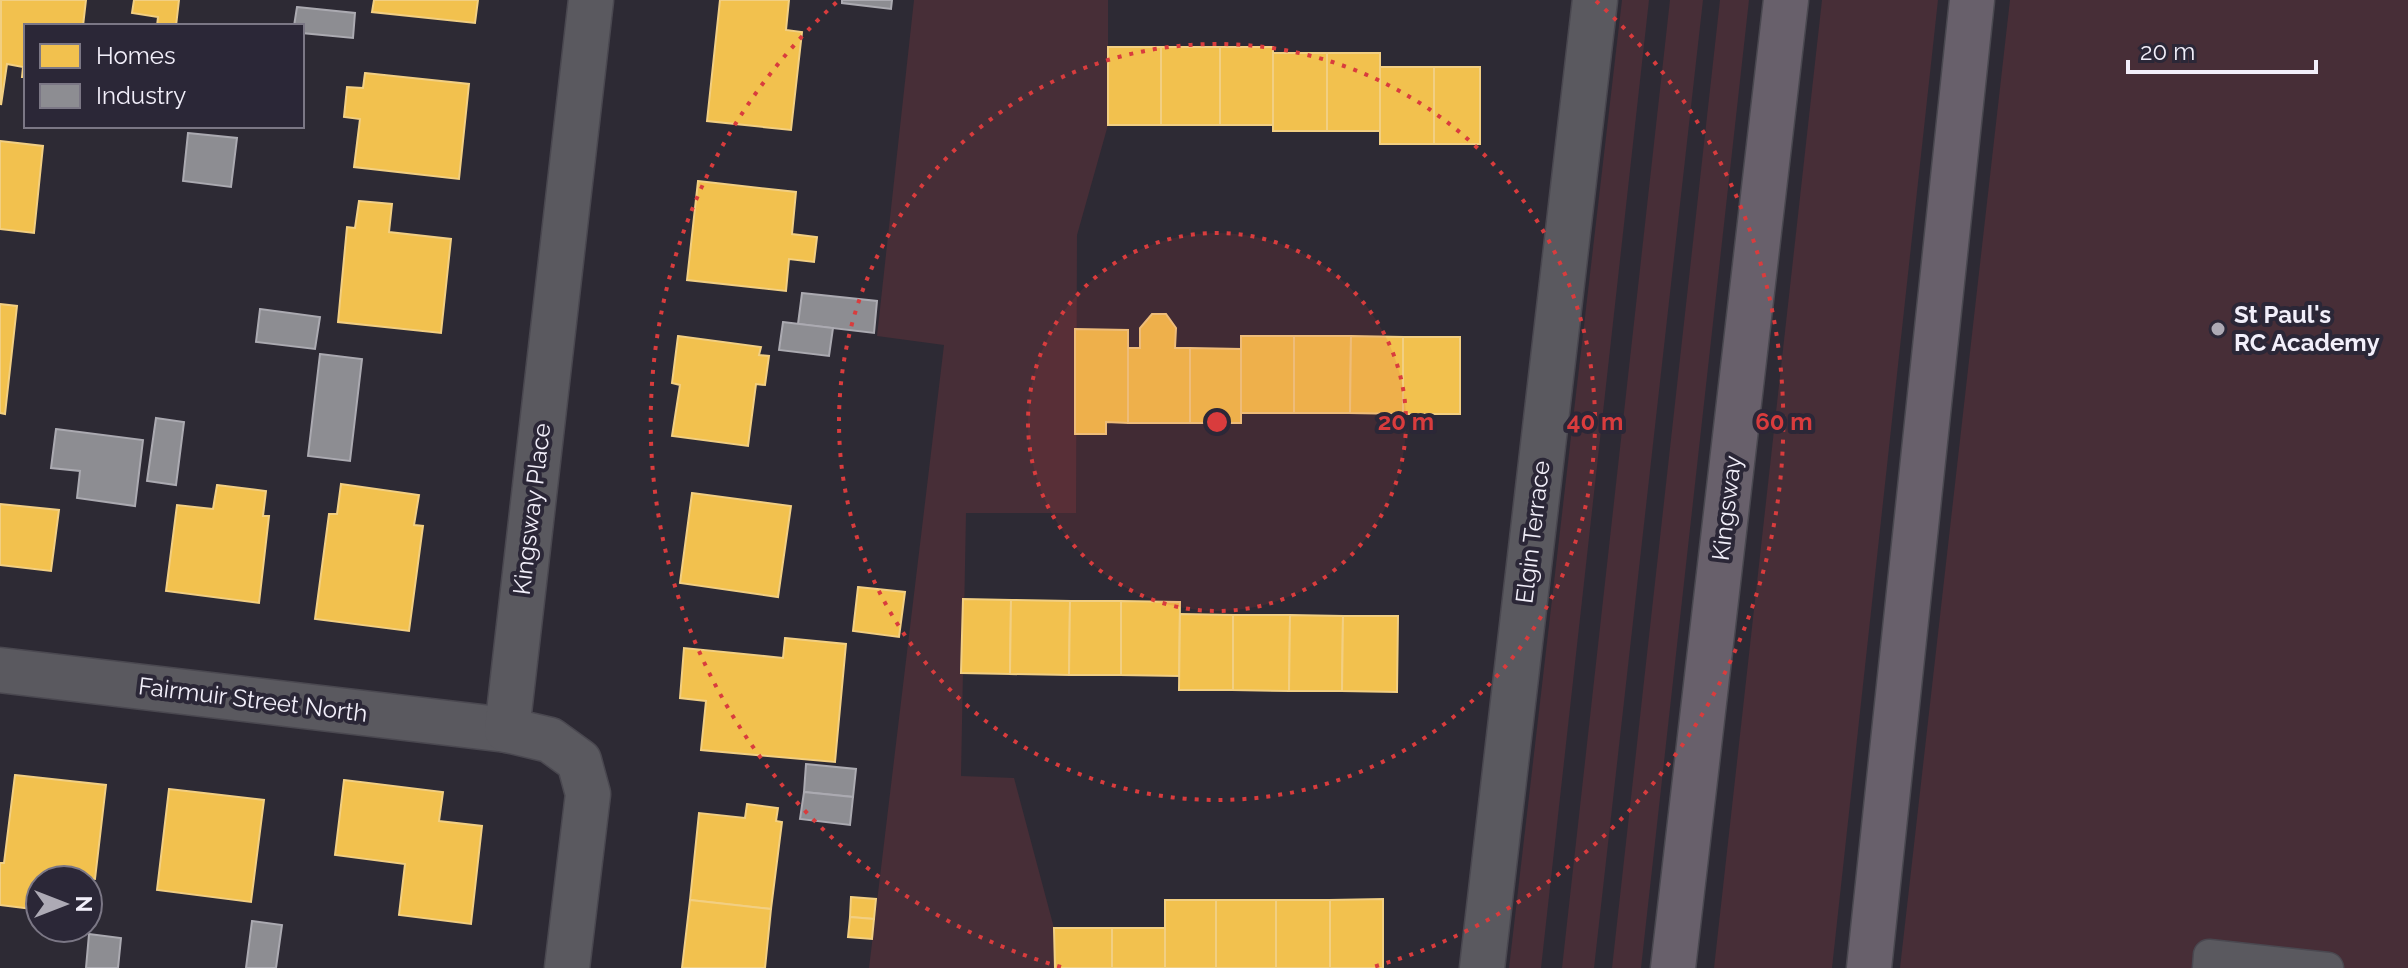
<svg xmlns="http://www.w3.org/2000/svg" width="2408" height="968" font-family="Raleway,sans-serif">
<rect width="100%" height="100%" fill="#2d2a34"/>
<g fill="#472e37">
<polygon points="914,0 1108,0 1108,125 1077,235 1076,513 966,513 961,776 1014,778 1054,928 1055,968 869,968 944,345 877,336"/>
<polygon points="1622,0 1649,0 1541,968 1509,968"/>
<polygon points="1670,0 1703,0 1594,968 1562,968"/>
<polygon points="1720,0 1749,0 1641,968 1612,968"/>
<polygon points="1822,0 1938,0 1832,968 1714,968"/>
<polygon points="2010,0 2408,0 2408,968 1900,968"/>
</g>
<g fill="#f2c14e" stroke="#f2cf82" stroke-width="2">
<polygon points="1,0 86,0 83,26 26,26 26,77 22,77 23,67 7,64 1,105"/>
<polygon points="134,0 179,0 176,26 157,26 158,17 132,13"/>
<polygon points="374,0 478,0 475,23 372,12"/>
<polygon points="720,0 789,0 786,30 802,32 791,130 707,121"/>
<rect x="1108" y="47" width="53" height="78"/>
<rect x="1161" y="47" width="59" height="78"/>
<rect x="1220" y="47" width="53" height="78"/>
<rect x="1273" y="53" width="54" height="78"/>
<rect x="1327" y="53" width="53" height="78"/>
<rect x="1380" y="67" width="54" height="77"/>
<rect x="1434" y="67" width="46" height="77"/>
<polygon points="365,73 469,84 459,179 354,167 360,119 344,117 347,87 363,88"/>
<polygon points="0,141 43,146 34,233 0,229"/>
<polygon points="698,181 796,192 792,234 817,237 814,262 789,259 786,291 687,280"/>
<polygon points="359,201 392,204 389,232 451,239 441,333 338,322 347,227 355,228"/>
<polygon points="0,304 17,306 5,414 0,413"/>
<polygon points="1152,314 1166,314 1176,328 1175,348 1190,348 1190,423 1128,423 1128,348 1140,348 1140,328"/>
<polygon points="1075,329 1128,330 1128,423 1106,422 1106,434 1075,434"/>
<polygon points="678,336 761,347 759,355 769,356 765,385 756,384 748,446 672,436 680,385 672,383"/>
<rect x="1241" y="336" width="53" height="77"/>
<polygon points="1294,336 1351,336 1350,413 1294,413"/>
<polygon points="1351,336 1403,337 1403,414 1350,413"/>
<rect x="1403" y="337" width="57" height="77"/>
<polygon points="1190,348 1241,349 1241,423 1190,423"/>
<polygon points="341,484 419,495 414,525 423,526 409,631 315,619 329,514 337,514"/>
<polygon points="217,485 266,491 263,516 269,516 259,603 166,591 177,505 213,509"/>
<polygon points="692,493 791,506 778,597 680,583"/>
<polygon points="0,504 59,510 51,571 0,565"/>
<polygon points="858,587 905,592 899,637 853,631"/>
<polygon points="963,599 1011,600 1010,674 961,673"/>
<polygon points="1011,600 1070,601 1069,675 1010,674"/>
<polygon points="1070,601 1121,601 1121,675 1069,675"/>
<polygon points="1121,601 1180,602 1179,676 1121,675"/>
<polygon points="1180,614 1233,615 1233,690 1179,690"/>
<polygon points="1233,615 1290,615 1289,691 1233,690"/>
<polygon points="1290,615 1343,616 1342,691 1289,691"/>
<polygon points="1343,616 1398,616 1397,692 1342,691"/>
<polygon points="785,638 846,644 835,762 701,750 706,701 680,698 684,648 783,658"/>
<polygon points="15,775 106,785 95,879 45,873 44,880 40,880 40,903 32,909 0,905 0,863 4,863"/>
<polygon points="344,780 443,792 439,821 482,826 471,924 399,915 405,864 335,855"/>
<polygon points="169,789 264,800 251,902 157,890"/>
<polygon points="747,804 778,808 776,821 782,822 771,909 690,900 699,813 745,818"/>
<polygon points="851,897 876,899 874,919 850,917"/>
<polygon points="1383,899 1383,968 1330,968 1330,900"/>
<polygon points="690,900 771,909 765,968 682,968"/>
<rect x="1165" y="900" width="51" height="68"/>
<rect x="1216" y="900" width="60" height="68"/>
<rect x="1276" y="900" width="54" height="68"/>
<polygon points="850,917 874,919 872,939 848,937"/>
<polygon points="1054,928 1112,928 1112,968 1055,968"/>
<rect x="1112" y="928" width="53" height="40"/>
</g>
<g fill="#8d8d92" stroke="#abaab1" stroke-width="2">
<polygon points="842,0 892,0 891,9 842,3"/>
<polygon points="297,7 355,13 353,38 302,33 302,26 294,26"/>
<polygon points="188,133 237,138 231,187 183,181"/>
<polygon points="802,293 877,301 874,333 798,324"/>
<polygon points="260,309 320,317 315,349 256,342"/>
<polygon points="783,322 833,328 829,356 779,350"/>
<polygon points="320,354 362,359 350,461 308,456"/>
<polygon points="156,418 184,422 176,485 147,481"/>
<polygon points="56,429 143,440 135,506 77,498 80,471 51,468"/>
<polygon points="806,764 856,769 853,797 804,792"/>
<polygon points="804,792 853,797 850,825 800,819"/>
<polygon points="252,921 282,925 276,968 246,968"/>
<polygon points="89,934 121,938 118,968 86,968"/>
</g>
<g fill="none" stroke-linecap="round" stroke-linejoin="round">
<defs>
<polyline id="lane" points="2208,968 2209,955 2328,968"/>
<g id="street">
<polyline points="0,670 507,730"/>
<polyline points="567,968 588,794 579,761 550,740 507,730 591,0"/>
<polyline points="1482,968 1595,0"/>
</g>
<g id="highway">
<polyline points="1673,968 1786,0"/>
<polyline points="1869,968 1972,0"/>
</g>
</defs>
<use href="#lane" stroke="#4a4850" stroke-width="33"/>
<use href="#street" stroke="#4a4850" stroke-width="47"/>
<use href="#highway" stroke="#4a4850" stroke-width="47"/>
<use href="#lane" stroke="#5a595f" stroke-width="30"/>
<use href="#street" stroke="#5a595f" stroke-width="44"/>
<use href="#highway" stroke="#68606b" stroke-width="44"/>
</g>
<circle cx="1217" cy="422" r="189" fill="#d93c3d" fill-opacity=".12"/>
<g fill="none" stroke="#d93c3d" stroke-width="4" stroke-dasharray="4 8">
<circle cx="1217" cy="422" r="189"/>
<circle cx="1217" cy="422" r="378"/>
<path d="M1061 967A567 567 0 0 1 838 1M1596 1A567 567 0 0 1 1373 967"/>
</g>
<circle fill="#adaab5" stroke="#2b2737" stroke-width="3" cx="2218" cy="329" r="8"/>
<g text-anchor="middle" stroke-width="8" stroke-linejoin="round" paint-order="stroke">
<g font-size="24" font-weight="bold" fill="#f2effa" stroke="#2b2737" text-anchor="start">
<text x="2234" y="323">St Paul's<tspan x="2234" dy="28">RC Academy</tspan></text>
</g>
<g font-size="24" fill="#f2effa" stroke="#2b2737">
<text transform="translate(1727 508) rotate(-83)" y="8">Kingsway</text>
<text transform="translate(532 509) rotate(-83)" y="8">Kingsway Place</text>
<text transform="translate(1533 532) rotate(-83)" y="8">Elgin Terrace</text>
<text transform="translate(253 700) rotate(7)" y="8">Fairmuir Street North</text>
</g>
</g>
<circle cx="1217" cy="422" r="12" fill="#d93c3d" stroke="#2b2737" stroke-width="4"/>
<g font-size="24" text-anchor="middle" font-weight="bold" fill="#d93c3d" stroke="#2b2737" stroke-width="8" stroke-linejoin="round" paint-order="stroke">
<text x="1406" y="430">20 m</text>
<text x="1595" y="430">40 m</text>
<text x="1784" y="430">60 m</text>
</g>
<rect x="24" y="24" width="280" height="104" fill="#2b2737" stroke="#7b7785" stroke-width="2"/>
<rect x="40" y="44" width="40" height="24" fill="#f2c14e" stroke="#7b7785" stroke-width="2"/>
<text x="96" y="64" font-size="24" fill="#f2effa">Homes</text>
<rect x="40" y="84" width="40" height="24" fill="#8d8d92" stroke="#7b7785" stroke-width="2"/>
<text x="96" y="104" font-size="24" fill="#f2effa">Industry</text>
<g transform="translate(64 904) rotate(90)"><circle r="38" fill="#2b2737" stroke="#7b7785" stroke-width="2"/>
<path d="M0-6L14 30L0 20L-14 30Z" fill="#adaab5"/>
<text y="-12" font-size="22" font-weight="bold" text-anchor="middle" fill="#f2effa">N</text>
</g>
<path d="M2128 60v12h188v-12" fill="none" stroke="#f2effa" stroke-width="4"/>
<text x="2140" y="60" font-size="24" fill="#f2effa" stroke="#2b2737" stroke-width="6" paint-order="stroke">20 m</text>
</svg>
